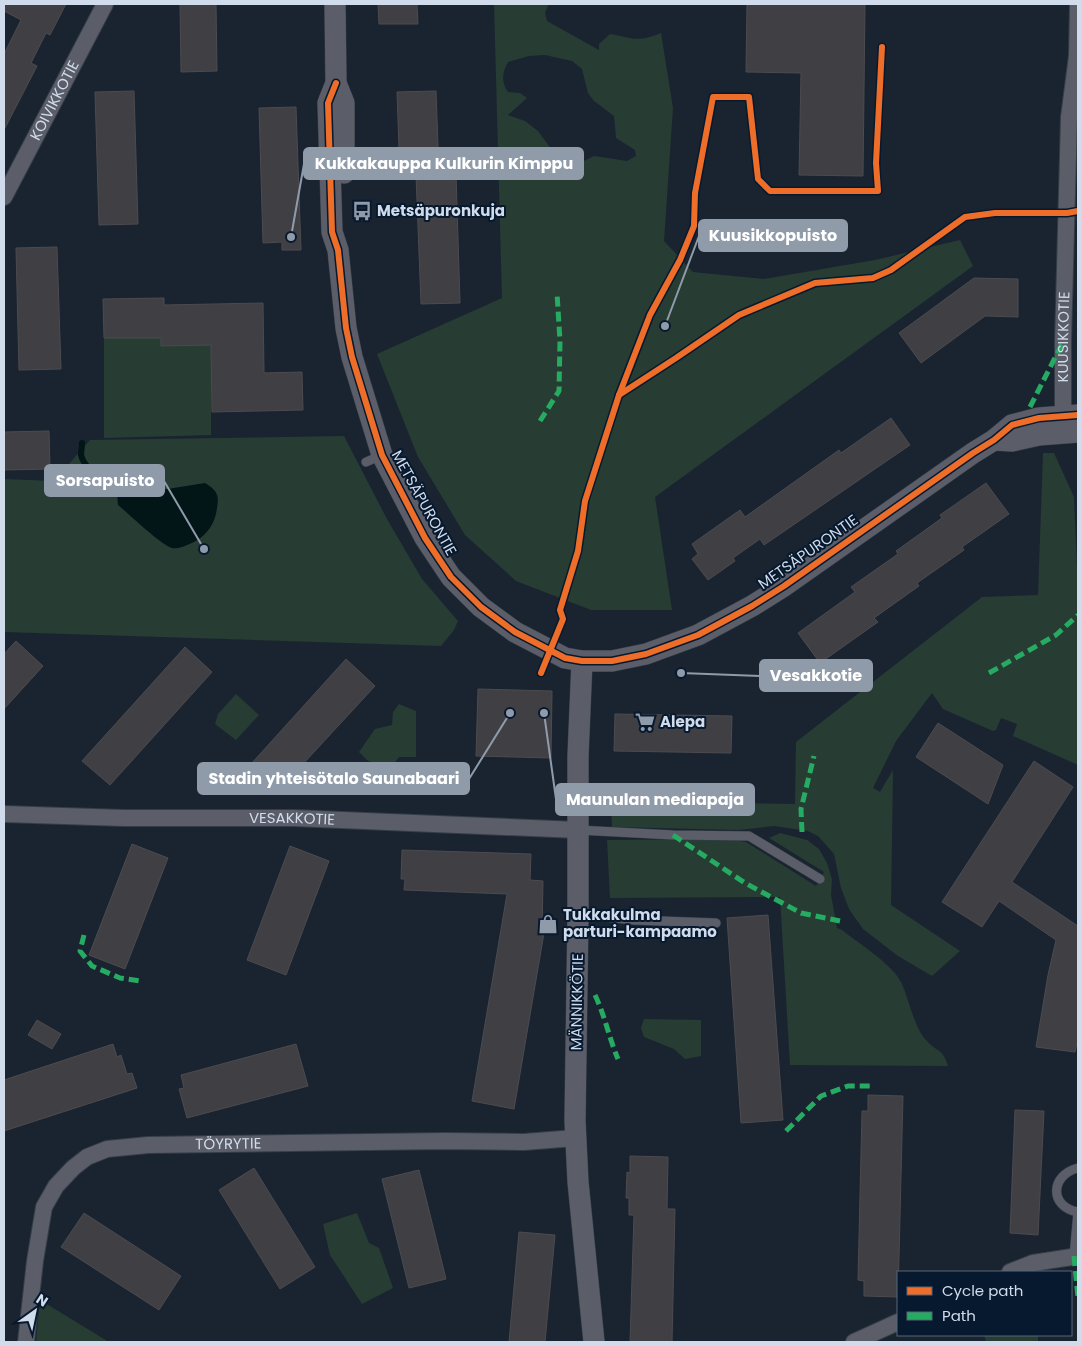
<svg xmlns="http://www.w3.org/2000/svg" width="1082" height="1346" font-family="Poppins,sans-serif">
<rect width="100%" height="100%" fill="#1a2430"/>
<g fill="#273c33" fill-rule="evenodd">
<path d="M 494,4 L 549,4 L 545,13 L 547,21 L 599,50 L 599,44 L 610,34 C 634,38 636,43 661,33 L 673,108 L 664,241 L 693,272 L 764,279 L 875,260 L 960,240 L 973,266 L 655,497 L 672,610 L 591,610 L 516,581 L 465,535 L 418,457 L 377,354 L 502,298 ZM 545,55 L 572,61 L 582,69 L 588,93 L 594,101 L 614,116 L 616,138 L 635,150 L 636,156 L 627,161 L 594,156 L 582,162 L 567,160 L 555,154 L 538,131 L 525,121 L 508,115 L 527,98 L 520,93 L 508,92 C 501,82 502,73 508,62 L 529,56 Z"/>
<polygon points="104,338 161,338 161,346 211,345 211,435 104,438"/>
<polygon points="344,436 387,519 422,579 458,621 454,630 441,646 4,632 4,479 54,481 90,440"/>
<polygon points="1043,453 1054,453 1074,497 1078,591 1078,765 1013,736 1017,724 1001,718 996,730 993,731 943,709 932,693 896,741 873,788 880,792 893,770 891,905 960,951 932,976 898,956 863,929 849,909 841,888 834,854 818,836 808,831 774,826 739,830 612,827 611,801 795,804 796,742 982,597 1038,595"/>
<polygon points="236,694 259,715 236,740 215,724 218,714"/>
<polygon points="399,704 416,711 416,757 399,757 393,765 384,769 367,760 359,752 375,729 392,725 393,712"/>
<path d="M 780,833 L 807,840 L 819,849 L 827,863 L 832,879 L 831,895 L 837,928 L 842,930 C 858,943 894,965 902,984 C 909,1000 914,1027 926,1040 C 936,1052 943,1048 948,1066 L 790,1065 L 780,897 L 610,898 L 607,840 L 729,839 L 746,842 L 816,886 L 824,872 L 769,838 Z"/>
<polygon points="644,1019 701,1020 701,1056 685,1059 674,1049 644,1037 641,1028"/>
<polygon points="357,1213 369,1243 379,1248 393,1288 362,1304 330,1255 323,1224"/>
<polygon points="40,1300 109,1342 36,1342"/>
<polygon points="984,1335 1038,1335 1038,1342 986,1342"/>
</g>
<path fill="#021517" d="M 205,483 C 208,485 212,487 214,490 C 219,495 218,502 217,508 C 215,526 204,539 187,545 C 182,547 178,549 172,548 C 161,545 129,514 118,505 L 117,493 L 132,488 L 161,490 Z"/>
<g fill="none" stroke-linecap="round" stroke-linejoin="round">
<path stroke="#021517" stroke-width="6" d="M 82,443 C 82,447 81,452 81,455 C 84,469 106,485 117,493"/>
</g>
<g fill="#3f3f44" stroke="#4c4b4f">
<polygon points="4,4 66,4 50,35 46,33 31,63 37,66 4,130 4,54 21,20 4,11"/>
<polygon points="180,4 216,4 217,71 181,72"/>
<polygon points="378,4 417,4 418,24 379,24"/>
<polygon points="747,4 865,4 863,176 799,175 801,73 746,72"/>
<polygon points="134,91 138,224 99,225 95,92"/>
<polygon points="436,91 439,174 456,174 460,303 421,304 416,175 400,176 397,92"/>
<polygon points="296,107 301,250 282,250 282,242 263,243 259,108"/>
<polygon points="57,247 61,369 19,370 16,248"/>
<polygon points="974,278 1018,279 1018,317 985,316 921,363 899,333"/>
<polygon points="164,298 164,305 263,303 264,373 302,372 303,410 212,412 211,345 161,346 161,338 104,338 103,299"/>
<polygon points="891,418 910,445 764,545 760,539 733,558 735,561 708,580 692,559 698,554 692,544 740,510 745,517 839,450 841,453"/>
<polygon points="49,431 50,469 4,470 4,432"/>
<polygon points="986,483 1009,514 962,547 964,550 917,583 919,586 874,618 878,622 820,663 798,633 855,592 851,587 898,554 896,551 942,518 940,515"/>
<polygon points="16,641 43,666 4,709 4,654"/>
<polygon points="185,647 212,672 110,785 82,761"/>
<polygon points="346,659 375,686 279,790 251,764"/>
<polygon points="478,689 552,691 551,758 476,756"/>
<polygon points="615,714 732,716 731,753 614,751"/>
<polygon points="938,723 1003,765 988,804 916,757"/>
<polygon points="1034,761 1073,787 1012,882 1078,926 1078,1039 1075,1052 1036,1047 1048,975 1056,940 999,901 982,927 942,902"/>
<polygon points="132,844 168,858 125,969 89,955"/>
<polygon points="290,846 329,861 286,975 247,960"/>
<polygon points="402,850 531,854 530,880 543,881 542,933 544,933 514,1109 472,1101 507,894 404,890 405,879 401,879"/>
<polygon points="768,915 783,1120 741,1123 727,918"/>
<polygon points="37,1020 61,1034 52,1049 28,1035"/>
<polygon points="113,1044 117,1057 121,1055 127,1074 132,1073 137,1088 4,1131 4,1080"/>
<polygon points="296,1044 308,1086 187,1118 179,1089 184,1088 181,1075"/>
<polygon points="868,1095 903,1096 898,1297 864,1296 864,1281 858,1280 862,1111 868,1111"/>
<polygon points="1015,1110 1044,1111 1038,1235 1010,1233"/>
<polygon points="630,1156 668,1157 667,1209 675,1209 672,1342 630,1342 634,1215 629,1215 629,1198 626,1198 627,1172 630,1173"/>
<polygon points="254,1168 315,1267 280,1289 219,1190"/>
<polygon points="419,1170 446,1279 409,1288 382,1179"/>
<polygon points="84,1213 181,1276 159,1310 61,1247"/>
<polygon points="519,1232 555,1235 545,1342 509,1342"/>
</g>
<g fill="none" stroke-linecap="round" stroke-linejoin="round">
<defs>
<g id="service">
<polyline points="366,462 382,455"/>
<polyline points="578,830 673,835 749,836 820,879"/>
<polyline points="578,914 634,920 716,923"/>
<path d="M 1078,1168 C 1050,1175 1049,1207 1078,1212"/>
<polyline points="1074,1256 1078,1212"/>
</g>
<g id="minor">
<path id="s1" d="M 4,197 L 105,4"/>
<path id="s2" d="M 1063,426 L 1063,342 L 1069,117 L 1077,56 L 1078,4"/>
<path id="s3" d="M 4,814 L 124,818 L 294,818 L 578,830"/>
<polyline points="1010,1272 1033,1263 1078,1256"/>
<path id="s4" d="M 26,1342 L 35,1261 L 44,1207 L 56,1186 L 73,1168 L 87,1157 L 107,1149 L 148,1145 L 445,1141 L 524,1142 L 575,1138"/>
<polyline points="854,1342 898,1322"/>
</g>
<g id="tertiary">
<polyline points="335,4 336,83 344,103 344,173"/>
<polyline points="336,83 328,103 332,232 338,250 346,328 352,357 382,455 425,538 451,577 481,607 515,632 565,658 582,661 612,661 646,654 698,635 752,606 784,586 973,453 994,440 1012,425 1039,418 1078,415"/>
<polyline points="994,440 1012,441 1039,435 1078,432"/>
<polyline points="582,661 578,756 578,914 575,1121 578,1182 594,1342"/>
</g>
</defs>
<use href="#service" stroke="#353e48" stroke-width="10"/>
<use href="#minor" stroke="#353e48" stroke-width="18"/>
<use href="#tertiary" stroke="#353e48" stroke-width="22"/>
<use href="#service" stroke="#5b5e69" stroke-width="9"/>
<use href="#minor" stroke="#5b5e69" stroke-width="16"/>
<use href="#tertiary" stroke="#5b5e69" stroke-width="21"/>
<g stroke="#26ab63" stroke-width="5" stroke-dasharray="10 5" stroke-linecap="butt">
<polyline points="1030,407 1063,342"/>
<polyline points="540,421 559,391 560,341 557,293"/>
<polyline points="989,673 1056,635 1078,615"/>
<polyline points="802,832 801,809 814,756"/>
<polyline points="673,835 745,883 801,913 840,921"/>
<polyline points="84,935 80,951 92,966 120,978 140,981"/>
<path d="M 595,995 C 605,1016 609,1038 618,1059"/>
<polyline points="786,1131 821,1096 848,1086 873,1086"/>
<polyline points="1074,1256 1078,1298"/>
</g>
<defs>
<g id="cycleway">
<polyline points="336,83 328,103 332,232 338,250 346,328 352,357 382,455 425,538 451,577 481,607 515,632 565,658 582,661 612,661 646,654 698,635 752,606 784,586 973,453 994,440 1012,425 1039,418 1078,415"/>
<polyline points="619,395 676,358 739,315 815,283 873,278 891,270 965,217 995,213 1067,213 1078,211"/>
<polyline points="541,673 563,619 560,610 578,551 585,501 619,395 650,315 680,260 694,226 695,193 713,97 749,97 758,179 770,191 878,191 876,163 882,47"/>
</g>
</defs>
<use href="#cycleway" stroke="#07192f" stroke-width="9"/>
<use href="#cycleway" stroke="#ee6e29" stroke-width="6"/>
</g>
<defs>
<symbol id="bus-bare" viewBox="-9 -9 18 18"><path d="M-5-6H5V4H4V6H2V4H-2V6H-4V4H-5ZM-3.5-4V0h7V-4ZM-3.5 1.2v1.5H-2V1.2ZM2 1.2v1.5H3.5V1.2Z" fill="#909baa" stroke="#07192f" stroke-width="2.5" paint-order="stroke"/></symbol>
<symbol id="supermarket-bare" viewBox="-9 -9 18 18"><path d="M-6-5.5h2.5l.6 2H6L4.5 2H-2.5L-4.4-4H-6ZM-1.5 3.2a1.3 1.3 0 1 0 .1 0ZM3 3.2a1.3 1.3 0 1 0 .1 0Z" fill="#909baa" stroke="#07192f" stroke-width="2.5" paint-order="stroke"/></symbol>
<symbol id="shop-bare" viewBox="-9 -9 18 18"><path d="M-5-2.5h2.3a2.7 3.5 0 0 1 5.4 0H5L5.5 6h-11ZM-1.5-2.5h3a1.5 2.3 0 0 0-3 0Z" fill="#909baa" stroke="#07192f" stroke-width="2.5" paint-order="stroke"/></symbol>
</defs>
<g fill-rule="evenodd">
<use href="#bus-bare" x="348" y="197" width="28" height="28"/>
<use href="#supermarket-bare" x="631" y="708" width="28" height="28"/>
<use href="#shop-bare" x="534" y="910" width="28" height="28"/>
</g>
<g text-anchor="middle" stroke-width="4" stroke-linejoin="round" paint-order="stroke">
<g font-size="15" fill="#d0dbeb" stroke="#07192f">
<text dy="5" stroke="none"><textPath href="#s1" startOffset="109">KOIVIKKOTIE</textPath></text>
<text dy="5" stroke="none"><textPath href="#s2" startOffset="89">KUUSIKKOTIE</textPath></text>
<text transform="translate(424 503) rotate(61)" y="5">METSÄPURONTIE</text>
<text transform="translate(808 552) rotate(-35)" y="5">METSÄPURONTIE</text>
<text dy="5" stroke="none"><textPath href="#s3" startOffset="288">VESAKKOTIE</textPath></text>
<text transform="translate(577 1002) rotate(-89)" y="5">MÄNNIKKÖTIE</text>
<text dy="5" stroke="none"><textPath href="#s4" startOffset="346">TÖYRYTIE</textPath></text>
</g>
<g font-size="15" font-weight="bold" fill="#d0dbeb" stroke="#07192f" text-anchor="start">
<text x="377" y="216">Metsäpuronkuja</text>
<text x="660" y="727">Alepa</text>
<text x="563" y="920">Tukkakulma<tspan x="563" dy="17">parturi-kampaamo</tspan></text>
</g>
</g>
<path fill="none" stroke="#909baa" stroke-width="2" d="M291 237L304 164M665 326L699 236M204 549L164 481M681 673L760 676M510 713L469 779M544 713L556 799"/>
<g fill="#909baa" stroke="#07192f" stroke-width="2">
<circle cx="291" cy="237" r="5"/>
<circle cx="665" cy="326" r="5"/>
<circle cx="204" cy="549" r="5"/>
<circle cx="681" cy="673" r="5"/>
<circle cx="510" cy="713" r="5"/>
<circle cx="544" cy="713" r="5"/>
</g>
<g fill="#909baa" stroke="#909baa" stroke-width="2">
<rect x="304" y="148" width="279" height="31" rx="5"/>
<rect x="699" y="220" width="148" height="31" rx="5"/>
<rect x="45" y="465" width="119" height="31" rx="5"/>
<rect x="760" y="660" width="112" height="31" rx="5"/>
<rect x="198" y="763" width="271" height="31" rx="5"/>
<rect x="556" y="784" width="198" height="31" rx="5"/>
</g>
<g font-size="16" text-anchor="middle" font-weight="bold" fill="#fff">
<text x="444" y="169">Kukkakauppa Kulkurin Kimppu</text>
<text x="773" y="241">Kuusikkopuisto</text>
<text x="105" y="486">Sorsapuisto</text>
<text x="816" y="681">Vesakkotie</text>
<text x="334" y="784">Stadin yhteisötalo Saunabaari</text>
<text x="655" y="805">Maunulan mediapaja</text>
</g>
<rect width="1082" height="1346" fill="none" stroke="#d0dbeb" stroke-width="10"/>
<rect x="897" y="1271" width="175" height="65" fill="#07192f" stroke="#57677a"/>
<rect x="907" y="1287" width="25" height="8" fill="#ee6e29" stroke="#57677a"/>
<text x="942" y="1296" font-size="15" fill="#d0dbeb">Cycle path</text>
<rect x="907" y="1312" width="25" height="8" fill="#26ab63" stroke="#57677a"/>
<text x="942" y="1321" font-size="15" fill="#d0dbeb">Path</text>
<g transform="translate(35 1311) rotate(33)" stroke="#07192f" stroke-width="4" paint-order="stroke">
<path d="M0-4L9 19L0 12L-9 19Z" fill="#d0dbeb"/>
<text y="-8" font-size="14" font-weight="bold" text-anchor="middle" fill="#d0dbeb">N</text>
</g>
</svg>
